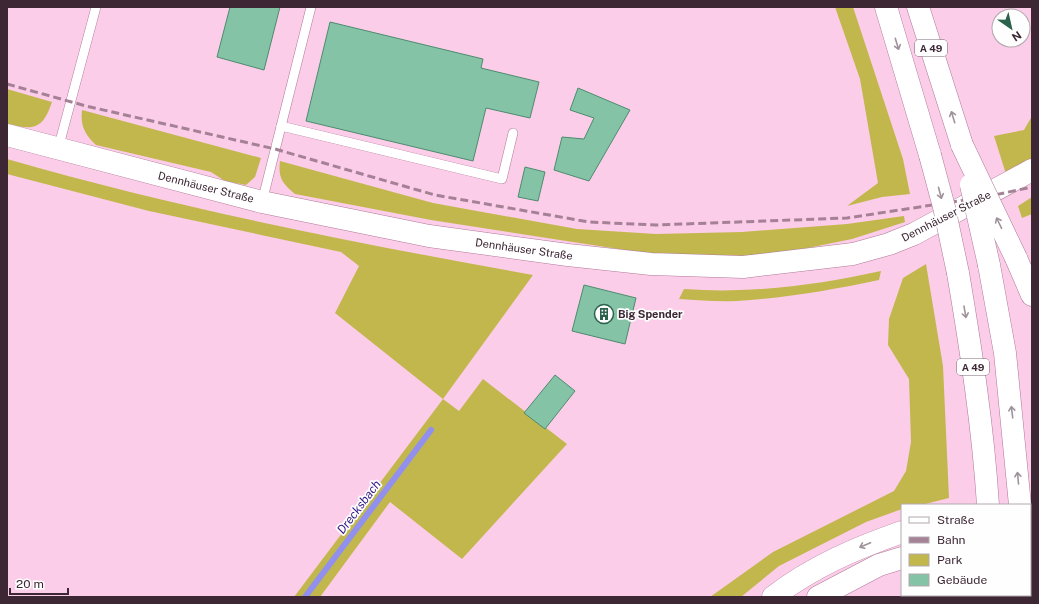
<svg xmlns="http://www.w3.org/2000/svg" width="1039" height="604" font-family="'Public Sans',sans-serif">
<rect width="100%" height="100%" fill="#fccde8"/>
<g fill="#c2b74c">
<polygon points="835,7 853,7 903,159 910,194 882,197 847,206 878,183 860,79"/>
<path d="M 7,89 L 52,102 C 43,128 35,131 8,124 Z"/>
<path d="M 82,110 L 261,158 L 255,177 L 246,185 L 225,181 L 211,172 L 96,145 C 85,135 80,125 82,110 Z"/>
<polygon points="1032,116 1032,158 1006,174 994,136 1024,130"/>
<path d="M 7,159 C 180,209 356,243 533,275 L 443,399 L 459,411 L 483,379 L 567,444 L 462,559 L 390,502 L 320,597 L 294,597 L 443,399 L 335,313 L 359,266 L 341,252 L 149,211 L 7,174 Z"/>
<path d="M 280,161 L 433,203 L 577,229 L 656,234 L 742,232 L 847,224 L 904,216 L 905,222 L 852,239 L 798,250 L 742,256 L 651,254 L 431,220 L 295,194 C 282,183 278,178 280,161 Z"/>
<polygon points="1032,197 1032,214 1022,218 1018,206"/>
<polygon points="926,264 943,366 949,498 921,505 902,505 902,509 866,522 779,566 741,597 710,597 773,552 894,491 906,471 911,442 909,379 888,345 889,319 903,278"/>
<path d="M 881,271 L 879,280 C 832,290 785,298 737,301 C 718,302 698,300 679,299 L 684,289 C 702,290 720,291 739,290 C 787,289 835,281 881,271 Z"/>
</g>
<g fill="none" stroke-linecap="round" stroke-linejoin="round">
<polyline stroke="#9290ef" stroke-width="6" points="305,597 431,430"/>
</g>
<g fill="#84c3a5" stroke="#4d8b6f">
<polygon points="230,7 280,7 264,70 217,57"/>
<polygon points="330,22 483,59 481,68 539,82 530,118 486,108 473,161 306,121"/>
<polygon points="578,88 630,110 589,181 554,170 562,137 584,139 594,118 570,110"/>
<polygon points="525,167 545,172 538,201 518,197"/>
<polygon points="584,285 636,298 625,344 572,331"/>
<polygon points="555,375 575,391 545,429 524,413"/>
</g>
<g fill="none" stroke-linecap="round" stroke-linejoin="round">
<defs>
<g id="service">
<polyline points="281,126 502,179 513,133"/>
<polyline points="58,149 96,7"/>
<polyline points="262,202 311,7"/>
</g>
<polyline id="tertiary" points="7,135 262,202 429,236 568,255 651,264 743,267 853,254 889,244 914,234 1032,170"/>
<g id="motorway">
<polyline points="886,7 930,155"/>
<polyline points="918,7 962,145"/>
<polyline points="1016,258 1032,295"/>
<polyline points="989,265 1005,353 1020,505"/>
<path d="M 958,273 C 971,350 983,427 988,505"/>
<polyline points="1030,539 1032,539"/>
<polyline points="991,595 991,597"/>
<polyline points="1023,595 1023,597"/>
<path d="M 773,597 C 812,567 856,548 902,532"/>
<polyline points="818,597 879,565 902,558"/>
</g>
</defs>
<use href="#service" stroke="#b07a9a" stroke-width="10"/>
<use href="#tertiary" stroke="#b07a9a" stroke-width="23"/>
<use href="#motorway" stroke="#b07a9a" stroke-width="23"/>
<use href="#service" stroke="#fff" stroke-width="9"/>
<use href="#tertiary" stroke="#fff" stroke-width="22"/>
<use href="#motorway" stroke="#fff" stroke-width="22"/>
<polyline stroke="#a58196" stroke-width="3" stroke-dasharray="8 4" stroke-linecap="butt" points="7,84 86,106 275,149 435,195 589,222 656,225 847,218 985,197 1032,187"/>
<defs>
<g id="motorway-bridge">
<polyline points="962,145 1016,258"/>
<polyline points="930,155 944,207 958,273"/>
<polyline points="971,185 989,265"/>
</g>
</defs>
<use href="#motorway-bridge" stroke="#b07a9a" stroke-width="23" stroke-linecap="butt"/>
<use href="#motorway-bridge" stroke="#fff" stroke-width="22"/>
</g>
<defs><path id="oneway-shaft" d="M-6 0H5M1.5-3L5.5 0L1.5 3" fill="none" stroke-width="1.6" stroke-linecap="round" stroke-linejoin="round"/></defs>
<g stroke="#9e939a">
<use href="#oneway-shaft" transform="translate(897 44) rotate(73)"/>
<use href="#oneway-shaft" transform="translate(953 117) rotate(-107)"/>
<use href="#oneway-shaft" transform="translate(940 193) rotate(75)"/>
<use href="#oneway-shaft" transform="translate(999 223) rotate(-116)"/>
<use href="#oneway-shaft" transform="translate(965 312) rotate(80)"/>
<use href="#oneway-shaft" transform="translate(1012 412) rotate(-97)"/>
<use href="#oneway-shaft" transform="translate(1018 478) rotate(-95)"/>
<use href="#oneway-shaft" transform="translate(865 545) rotate(157)"/>
</g>
<defs>
<symbol id="building-ring" viewBox="-11 -11 22 22"><circle r="9.5" fill="#fefefe" stroke="#2a624b" stroke-width="1.5"/><path d="M-4-6H4V6H1V3H-1V6H-4ZM-2.5-4.3h1.7v1.8h-1.7ZM.8-4.3h1.7v1.8H.8ZM-2.5-1h1.7V.8h-1.7ZM.8-1h1.7V.8H.8Z" fill="#2a624b"/></symbol>
</defs>
<g fill-rule="evenodd">
<use href="#building-ring" x="593" y="303" width="22" height="22"/>
</g>
<g text-anchor="middle" stroke-width="3.5" stroke-linejoin="round" paint-order="stroke">
<g fill="#fefefe" stroke="#776871" stroke-width="1">
<rect x="915" y="40" width="32" height="16" rx="3"/>
<rect x="957" y="359" width="32" height="16" rx="3"/>
</g>
<g font-size="10" font-weight="bold" fill="#3d2734">
<text x="931" y="52">A 49</text>
<text x="973" y="371">A 49</text>
</g>
<g font-size="11" fill="#3d2734" stroke="#fefefe">
<text transform="translate(206 187) rotate(14)" y="4">Dennhäuser Straße</text>
<text transform="translate(946 216) rotate(-27)" y="4">Dennhäuser Straße</text>
<text transform="translate(524 249) rotate(8)" y="4">Dennhäuser Straße</text>
</g>
<g font-size="11" font-weight="bold" fill="#3d2734" stroke="#fefefe" text-anchor="start">
<text x="618" y="318">Big Spender</text>
</g>
<g font-size="12" font-style="italic" fill="#331987" stroke="#fefefe">
<text transform="translate(359 507) rotate(-53)" y="4">Drecksbach</text>
</g>
</g>
<rect width="1039" height="604" fill="none" stroke="#3d2734" stroke-width="16"/>
<rect x="901" y="504" width="130" height="92" fill="#fefefe" stroke="#b1a8ad"/>
<rect x="909" y="517" width="20" height="6" fill="#ffffff" stroke="#b1a8ad"/>
<text x="937" y="524" font-size="12" fill="#3d2734">Straße</text>
<rect x="909" y="537" width="20" height="6" fill="#a58196" stroke="#b1a8ad"/>
<text x="937" y="544" font-size="12" fill="#3d2734">Bahn</text>
<rect x="909" y="554" width="20" height="12" fill="#c2b74c" stroke="#b1a8ad"/>
<text x="937" y="564" font-size="12" fill="#3d2734">Park</text>
<rect x="909" y="574" width="20" height="12" fill="#84c3a5" stroke="#b1a8ad"/>
<text x="937" y="584" font-size="12" fill="#3d2734">Gebäude</text>
<g transform="translate(1011 28) rotate(146)"><circle r="19" fill="#fefefe" stroke="#b1a8ad"/>
<path d="M0-3L7 15L0 10L-7 15Z" fill="#2a624b"/>
<text y="-6" font-size="11" font-weight="bold" text-anchor="middle" fill="#3d2734">N</text>
</g>
<path d="M10 588v6h58v-6" fill="none" stroke="#3d2734" stroke-width="2"/>
<text x="16" y="588" font-size="12" fill="#3d2734" stroke="#fefefe" stroke-width="3" paint-order="stroke">20 m</text>
</svg>
